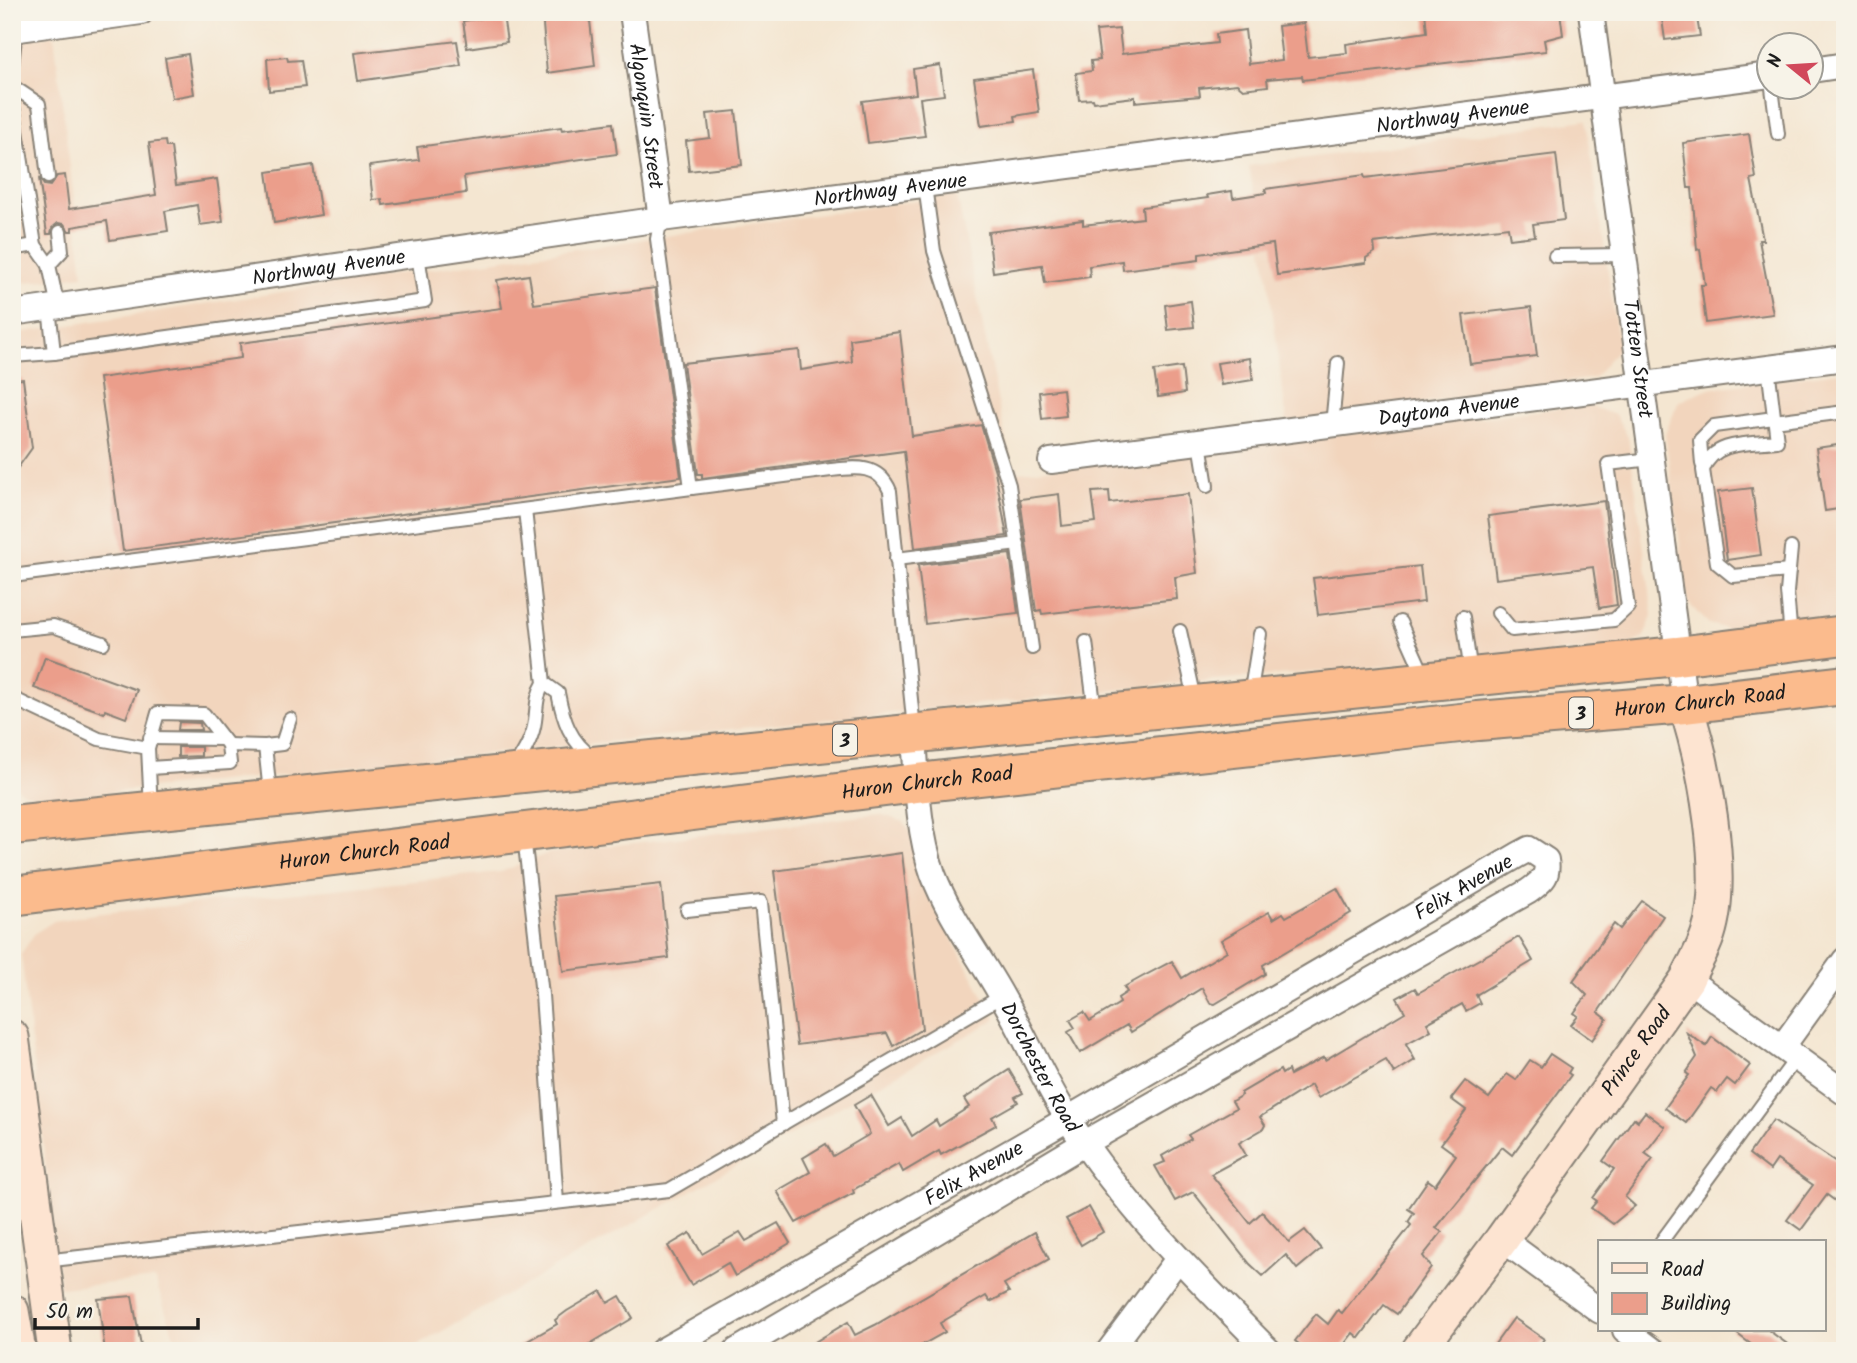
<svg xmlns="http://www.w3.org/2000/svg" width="1857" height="1363" font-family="Kalam,sans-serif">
<rect width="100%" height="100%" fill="#f7f3e8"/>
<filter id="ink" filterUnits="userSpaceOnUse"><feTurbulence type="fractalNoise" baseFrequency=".0143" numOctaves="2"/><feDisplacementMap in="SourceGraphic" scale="14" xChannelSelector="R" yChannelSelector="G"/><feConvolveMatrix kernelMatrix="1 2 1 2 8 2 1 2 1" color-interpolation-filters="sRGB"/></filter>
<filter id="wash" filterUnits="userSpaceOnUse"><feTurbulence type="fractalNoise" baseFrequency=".00686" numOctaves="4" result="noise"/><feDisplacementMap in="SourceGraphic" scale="28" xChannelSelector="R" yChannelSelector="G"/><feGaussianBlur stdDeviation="1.57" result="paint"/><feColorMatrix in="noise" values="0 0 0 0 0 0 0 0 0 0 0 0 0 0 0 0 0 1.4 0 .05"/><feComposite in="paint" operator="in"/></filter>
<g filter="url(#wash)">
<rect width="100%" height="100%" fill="#f4e6d1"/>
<g fill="#f2d5bd">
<polygon points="54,35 83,275 12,284 12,42"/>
<polygon points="1586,120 1619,347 1594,378 1287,422 1268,278 1249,166"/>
<polygon points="957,195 1012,473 1586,405 1615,415 1628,436 1653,615 1643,638 1624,647 1214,680 43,799 22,792 12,782 12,334 398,274"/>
<polygon points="1845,371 1845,618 1735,631 1709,624 1688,603 1665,434 1679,401 1707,389"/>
<polygon points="880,814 904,822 914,838 926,892 996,1019 407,1351 179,1351 155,1279 60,1288 21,954 35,933 54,921 94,914 501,872 549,853"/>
</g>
<g id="blocks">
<g fill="#eb9e8b">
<polygon points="542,12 589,12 595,66 547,73"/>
<polygon points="1425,12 1560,12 1563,35 1544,40 1546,51 1303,80 1302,76 1267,79 1268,86 1243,89 1237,84 1199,88 1200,96 1177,98 1135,102 1135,97 1094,102 1093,99 1079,100 1076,73 1092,71 1091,61 1100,60 1096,31 1119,29 1122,54 1217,43 1216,34 1245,30 1249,64 1282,60 1278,26 1304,23 1308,57 1347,53 1346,44 1427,32"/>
<polygon points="1661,12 1696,12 1700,36 1665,40"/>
<polygon points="503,15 507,42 467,48 463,21"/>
<polygon points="457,41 461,66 358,81 354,53"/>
<polygon points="188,54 194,94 172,98 165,58"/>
<polygon points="287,57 288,61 301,60 305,87 269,91 267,59"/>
<polygon points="940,65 944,95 920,98 925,136 868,143 862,101 916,94 913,69"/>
<polygon points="1033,70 1039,112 1015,116 1016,121 981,126 974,78"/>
<polygon points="736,111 742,165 689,171 686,141 710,138 707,114"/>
<polygon points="613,123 617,154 464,176 466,193 383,205 382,199 373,200 369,166 419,160 417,147 561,127 562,130"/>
<polygon points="1749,134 1756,178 1751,179 1763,240 1759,240 1773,314 1706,323 1701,285 1705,285 1700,249 1697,250 1692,188 1688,188 1683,143"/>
<polygon points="165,141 166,147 171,147 176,185 217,179 223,222 200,225 197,205 165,211 168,231 110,240 107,221 72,227 72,231 69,231 64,224 58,223 52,228 51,234 47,234 39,178 44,185 50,186 57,176 65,175 69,209 156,195 149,143"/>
<polygon points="1556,154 1564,220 1533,224 1535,236 1510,239 1508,227 1374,243 1375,252 1366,258 1366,263 1277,275 1273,244 1199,254 1199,260 1123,270 1122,261 1089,266 1090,277 1045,283 1042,265 993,272 988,232 1083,220 1083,225 1143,218 1142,207 1208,198 1207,195 1232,191 1233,198 1266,193 1265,189 1364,175 1365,178"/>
<polygon points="313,165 321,215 274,223 267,172"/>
<polygon points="529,275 534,304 655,288 681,477 123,551 99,378 241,358 240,343 502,308 497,280"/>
<polygon points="1191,301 1194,327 1168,330 1165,305"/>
<polygon points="1531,307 1537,356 1470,364 1463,315"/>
<polygon points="900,332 912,436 981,425 995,471 1007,536 915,548 904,451 702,478 702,474 698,474 683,363 799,350 801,370 852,362 850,339"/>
<polygon points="1250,358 1253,380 1221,385 1217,363"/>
<polygon points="1182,367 1185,393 1158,397 1154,371"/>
<polygon points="23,379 32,448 12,476 12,380"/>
<polygon points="1063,389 1066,416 1042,419 1039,392"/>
<polygon points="1845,444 1845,508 1825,511 1816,448"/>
<polygon points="1752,488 1761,555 1727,560 1718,492"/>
<polygon points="1109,491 1110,503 1188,494 1197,573 1175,577 1177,599 1042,614 1041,610 1036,611 1020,499 1059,494 1062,526 1096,522 1092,492"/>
<polygon points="1604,501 1617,605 1599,608 1593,567 1496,579 1488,516"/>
<polygon points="1010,554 1018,613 925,624 918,565"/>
<polygon points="1420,566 1424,602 1318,615 1313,578"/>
<polygon points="45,657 137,690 126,718 105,710 104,713 34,688"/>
<polygon points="179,722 200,723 201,730 178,730"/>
<polygon points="178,747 201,747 201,756 178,757"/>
<polygon points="902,853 922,1029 893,1046 887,1033 797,1045 774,871"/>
<polygon points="661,884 669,958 563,971 554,896"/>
<polygon points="1337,888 1351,913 1263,965 1265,974 1215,1004 1210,1003 1202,988 1131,1032 1127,1025 1080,1053 1068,1032 1075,1028 1070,1020 1084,1012 1090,1021 1120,1003 1118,998 1127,992 1124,987 1142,977 1172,961 1182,978 1227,951 1221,940 1269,912 1273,919 1283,913 1286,917"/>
<polygon points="1642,901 1663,916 1598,1012 1607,1019 1592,1040 1571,1025 1578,1016 1574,1013 1587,995 1573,981 1614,924 1620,929"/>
<polygon points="1519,937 1533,961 1476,995 1480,1003 1466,1011 1462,1004 1427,1023 1431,1030 1406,1044 1415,1060 1394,1073 1386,1060 1318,1098 1311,1085 1260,1117 1265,1125 1263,1129 1239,1143 1246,1155 1211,1174 1250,1223 1262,1212 1289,1242 1305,1230 1321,1249 1297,1269 1286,1255 1263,1276 1250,1264 1193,1192 1175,1201 1155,1166 1165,1162 1162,1156 1191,1139 1188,1135 1236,1108 1232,1101 1242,1095 1241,1093 1280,1070 1282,1074 1288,1070 1290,1075 1324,1057 1325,1060 1405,1012 1397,998 1415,988 1418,993"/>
<polygon points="1687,1033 1706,1046 1712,1037 1750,1065 1735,1085 1727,1079 1717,1092 1711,1088 1686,1123 1665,1108 1689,1075 1686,1073 1697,1057"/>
<polygon points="1550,1054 1571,1068 1568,1073 1571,1075 1512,1155 1502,1147 1436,1228 1442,1232 1423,1256 1431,1267 1397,1314 1384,1305 1359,1338 1353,1333 1339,1351 1308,1351 1295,1341 1316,1314 1328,1324 1338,1310 1342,1313 1411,1225 1408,1222 1414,1213 1408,1209 1428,1180 1435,1185 1456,1155 1441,1144 1466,1110 1451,1099 1465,1081 1489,1098 1507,1074 1516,1080 1530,1060 1541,1067"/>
<polygon points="1009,1070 1023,1093 1015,1097 1018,1102 992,1117 996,1125 941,1155 939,1151 903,1172 899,1164 853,1190 854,1193 796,1223 777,1191 810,1172 803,1158 826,1144 833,1156 870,1134 854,1105 871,1095 889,1126 902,1118 912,1136 936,1120 939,1126 969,1107 964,1099"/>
<polygon points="1645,1112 1665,1127 1645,1153 1653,1159 1625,1197 1635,1206 1613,1224 1591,1208 1597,1201 1593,1198 1614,1169 1603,1161 1634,1118 1638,1121"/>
<polygon points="1773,1120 1845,1168 1845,1208 1827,1195 1801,1230 1787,1220 1813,1185 1777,1160 1770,1170 1749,1154"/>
<polygon points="1089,1207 1103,1232 1081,1245 1066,1219"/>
<polygon points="778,1223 790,1243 735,1276 728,1263 691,1285 668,1246 690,1233 702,1254 740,1232 746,1241"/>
<polygon points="1035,1232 1049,1259 1004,1284 1009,1292 990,1302 986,1296 940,1323 945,1332 911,1351 800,1351 848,1322 855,1335 875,1325"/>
<polygon points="601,1291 608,1303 620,1296 633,1318 578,1351 510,1351 557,1324 555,1320 567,1311"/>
<polygon points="132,1296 142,1351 105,1351 98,1299"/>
<polygon points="1514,1318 1544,1339 1535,1351 1504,1351 1495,1344"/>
<polygon points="1732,1330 1768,1330 1797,1351 1760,1351"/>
</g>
</g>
</g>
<g filter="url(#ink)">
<use href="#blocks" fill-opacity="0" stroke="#888176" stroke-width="2"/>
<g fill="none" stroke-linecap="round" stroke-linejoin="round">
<defs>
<g id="lane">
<polyline points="12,65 16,29"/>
<polyline points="12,86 39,104 48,177"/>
<polyline points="1772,88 1778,134"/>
<polyline points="12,99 35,245 49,265 58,307"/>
<polyline points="925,186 934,251 1009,485 1032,648"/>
<polyline points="661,219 657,239 691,488"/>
<polyline points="12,249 35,245"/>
<polyline points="1555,256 1624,255"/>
<polyline points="49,265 62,251 60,232"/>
<polyline points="49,308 54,353 425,301 418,255"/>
<polyline points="12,356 54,353"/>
<path d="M 1768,367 L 1777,441 C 1750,444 1713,440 1703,470 L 1717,563 L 1733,576 L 1789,571"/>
<polyline points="1774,421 1845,412"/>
<polyline points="1332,425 1338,363"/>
<polyline points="1200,443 1207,486"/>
<polyline points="1702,464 1700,440 1714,426 1774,418"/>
<polyline points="1791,548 1787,592 1791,638"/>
<polyline points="896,559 1018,544"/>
<path d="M 12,576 L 831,470 C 856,467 879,464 890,491 L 914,729"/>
<polyline points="1498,613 1512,630 1614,620 1628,607 1608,464 1651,459"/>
<polyline points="1463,617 1471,673"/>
<polyline points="1400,622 1425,678"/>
<polyline points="12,630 53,626 103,643"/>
<polyline points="1180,631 1195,699"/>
<polyline points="1086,642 1095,711"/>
<path d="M 544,683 L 558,693 C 563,719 570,742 593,757"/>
<polyline points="1250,696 1260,634"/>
<polyline points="12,698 99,739 148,748 151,809"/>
<polyline points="150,738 223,739"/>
<polyline points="228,745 265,746"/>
<polyline points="148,748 158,713 204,714 228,745 230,763 149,768"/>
<path d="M 514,767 C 524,753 533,738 535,721 C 537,706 536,696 544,683 L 525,510"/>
<polyline points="270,793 265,746 282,744 290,719"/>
<polyline points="524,836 542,995 557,1202"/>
<polyline points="687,910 761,902 783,1124"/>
<polyline points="1661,1242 1797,1057"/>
<polyline points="44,1261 669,1190 1002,996"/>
</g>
<g id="street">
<path id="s1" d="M 632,12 L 661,219"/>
<path id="s2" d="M 1591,12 L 1685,704"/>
<polyline points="12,30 141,12"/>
<polyline points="1812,70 1845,65"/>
<path id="s3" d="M 12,313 L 661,219 L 1770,75"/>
<path id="s4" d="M 1051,461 L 1845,358"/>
<path id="s5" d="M 914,733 C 917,780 917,829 933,874 C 950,919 980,956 1003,998 C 1026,1038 1044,1081 1068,1119 C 1123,1205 1197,1279 1269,1351"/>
<polyline points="1687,979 1845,1093"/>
<polyline points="1783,1046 1845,960"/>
<polyline points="1502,1239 1600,1311"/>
<polyline points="1625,1330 1653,1351"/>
<path id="s6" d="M 662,1351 L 1054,1127 L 1518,855 L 1529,849 L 1546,860 C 1549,877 1542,881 1529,891 L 1085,1143 L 736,1351"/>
<polyline points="1109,1351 1178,1259"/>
</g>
<g id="secondary">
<polyline points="12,1037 55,1351"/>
<polyline points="12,1311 19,1351"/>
<path id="s7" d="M 1418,1351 L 1502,1239 L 1687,979 C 1694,964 1703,950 1708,934 C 1727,876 1704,762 1685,704"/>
</g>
<g id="highway">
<polyline points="12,825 1677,656 1845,635"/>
<path id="s8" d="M 12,896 L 917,783 L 1478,721 L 1685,704 L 1845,685"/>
</g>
</defs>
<use href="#lane" stroke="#888176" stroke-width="16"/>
<use href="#street" stroke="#888176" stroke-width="28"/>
<use href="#secondary" stroke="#888176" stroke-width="37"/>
<use href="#highway" stroke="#888176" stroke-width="42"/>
<use href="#lane" stroke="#fff" stroke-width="12"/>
<use href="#street" stroke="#fff" stroke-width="24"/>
<use href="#secondary" stroke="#fde4d1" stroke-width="33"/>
<use href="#highway" stroke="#fbbb8d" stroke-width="38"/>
</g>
</g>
<g text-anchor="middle" stroke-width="5" stroke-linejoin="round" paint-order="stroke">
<g fill="#f7f3e8" stroke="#5e5c59" stroke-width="2">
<rect x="1569" y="697.5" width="24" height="31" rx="5"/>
<rect x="833" y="724.5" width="24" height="31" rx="5"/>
</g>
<g font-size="19" font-weight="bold" fill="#1c1c1c">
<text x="1581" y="720">3</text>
<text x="845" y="747">3</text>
</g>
<g font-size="21" fill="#1c1c1c" stroke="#f7f3e8">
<text dy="7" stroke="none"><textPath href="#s1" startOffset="105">Algonquin Street</textPath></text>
<text dy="7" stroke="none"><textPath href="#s3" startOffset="1454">Northway Avenue</textPath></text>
<text dy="7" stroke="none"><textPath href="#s3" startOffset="887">Northway Avenue</textPath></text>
<text dy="7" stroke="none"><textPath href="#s3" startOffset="320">Northway Avenue</textPath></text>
<text dy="7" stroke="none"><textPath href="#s2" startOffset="350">Totten Street</textPath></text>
<text dy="7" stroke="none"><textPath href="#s4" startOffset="401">Daytona Avenue</textPath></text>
<text dy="7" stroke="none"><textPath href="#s8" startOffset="1699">Huron Church Road</textPath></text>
<text dy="7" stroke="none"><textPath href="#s8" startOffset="922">Huron Church Road</textPath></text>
<text dy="7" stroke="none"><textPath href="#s8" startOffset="355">Huron Church Road</textPath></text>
<text dy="7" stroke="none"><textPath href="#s6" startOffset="926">Felix Avenue</textPath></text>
<text dy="7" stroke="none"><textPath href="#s7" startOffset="371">Prince Road</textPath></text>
<text dy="7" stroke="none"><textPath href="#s5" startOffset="364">Dorchester Road</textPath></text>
<text dy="7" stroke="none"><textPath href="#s6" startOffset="359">Felix Avenue</textPath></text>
</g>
</g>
<rect width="1857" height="1363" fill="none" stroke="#f7f3e8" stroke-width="42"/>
<rect x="1598" y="1240" width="228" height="91" fill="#f7f3e8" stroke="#9f9d96" stroke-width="2"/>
<rect x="1612" y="1263" width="35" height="10" fill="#fde4d1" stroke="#9f9d96" stroke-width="2"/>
<text x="1661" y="1276" font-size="21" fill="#1c1c1c">Road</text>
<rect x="1612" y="1293" width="35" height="21" fill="#eb9e8b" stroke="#9f9d96" stroke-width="2"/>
<text x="1661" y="1310" font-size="21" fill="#1c1c1c">Building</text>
<g transform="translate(1790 66) rotate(288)"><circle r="33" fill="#f7f3e8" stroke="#9f9d96" stroke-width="2"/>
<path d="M0-5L12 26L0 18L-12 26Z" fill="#d1495b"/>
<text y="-10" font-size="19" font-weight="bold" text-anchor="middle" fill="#1c1c1c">N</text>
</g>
<path d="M35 1318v10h163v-10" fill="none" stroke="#1c1c1c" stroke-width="3.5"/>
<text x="46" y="1318" font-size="21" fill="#1c1c1c" stroke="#f7f3e8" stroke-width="5" paint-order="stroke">50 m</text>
</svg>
